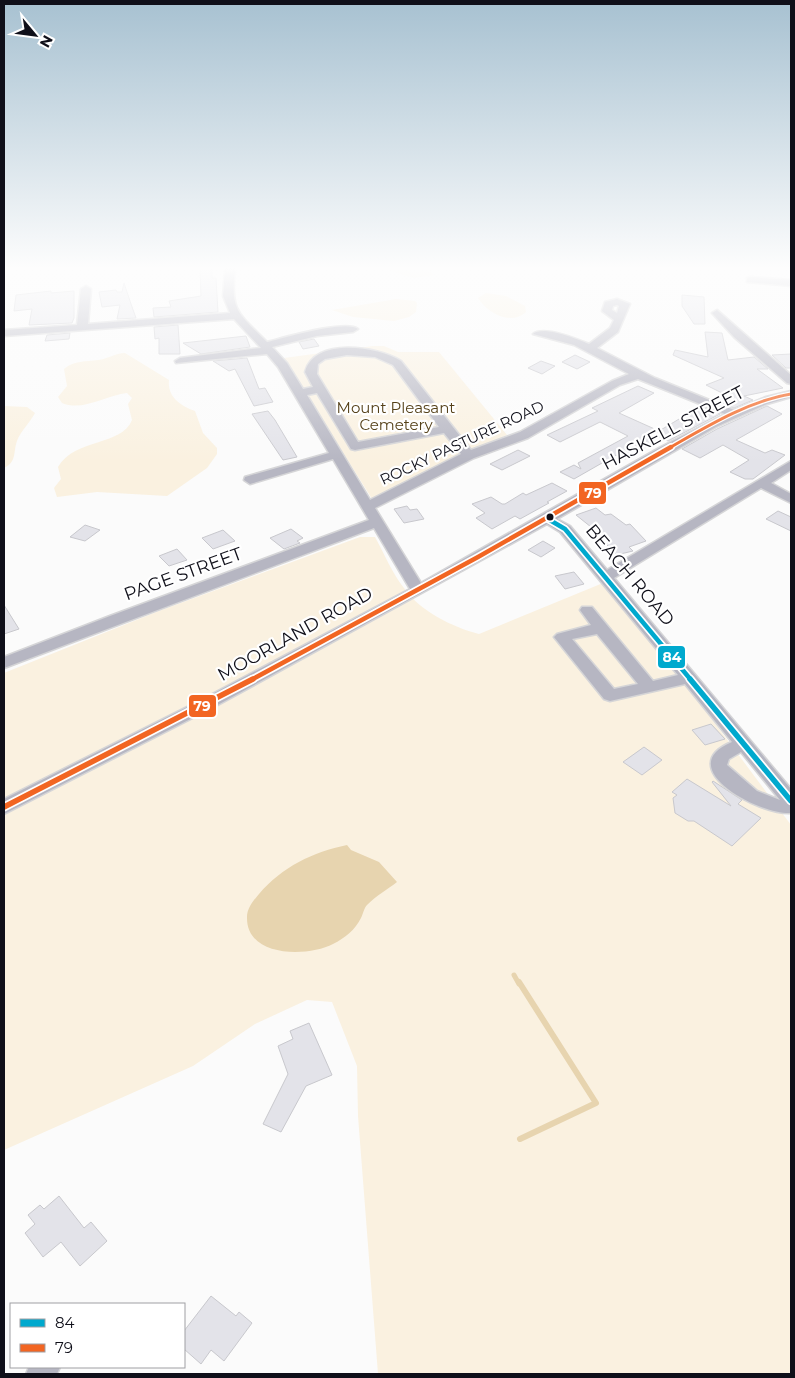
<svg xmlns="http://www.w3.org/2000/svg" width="795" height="1378" font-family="Montserrat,sans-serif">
<rect width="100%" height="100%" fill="#fbfbfb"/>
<g fill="#faf1e0">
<polygon points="384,269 422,269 428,270 434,275 414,278"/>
<path d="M 486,293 L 506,296 L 525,306 L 526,312 C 511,326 487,313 478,298 Z"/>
<polygon points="396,299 415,301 417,303 416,312 409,317 394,321 353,317 332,310"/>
<polygon points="373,346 384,346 398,352 439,352 507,435 372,499 284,358"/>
<path d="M 125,353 L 169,380 C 167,397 181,406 195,411 L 203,433 L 217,448 L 217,454 L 207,468 L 167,496 L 97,492 L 57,497 L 54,488 L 61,479 L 58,467 C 75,438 122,446 132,420 L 128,404 L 132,398 L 127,393 C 106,395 83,412 62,403 L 58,397 L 67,386 L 64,369 C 75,360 85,362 98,360 C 108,359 115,353 125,353 Z"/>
<path d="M 4,406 L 27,407 L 35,413 C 30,423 21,430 17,441 C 13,452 17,462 4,468 Z"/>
<path d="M 360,537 L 375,537 C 384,553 392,573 404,588 C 420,611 452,627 479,634 L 603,583 L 690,690 L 791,825 L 791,1374 L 378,1374 L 358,1116 L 357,1066 L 332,1002 L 307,1000 L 255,1024 L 193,1066 L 4,1150 L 4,673 L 159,611 Z"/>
</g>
<path fill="#e7d4af" d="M 347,845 L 351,850 L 379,862 L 397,882 C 388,889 376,896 367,905 C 364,908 363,914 361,918 C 355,930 345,938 333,944 C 308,957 246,958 247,917 C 247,908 254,900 259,894 C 282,867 313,852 347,845 Z"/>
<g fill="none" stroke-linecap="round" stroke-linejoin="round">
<polyline stroke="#e7d4af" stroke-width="5" points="514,975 519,984"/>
<polyline stroke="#e7d4af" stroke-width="6" points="519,982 596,1103 520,1139"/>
</g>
<g fill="#e3e3e9" stroke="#c8c8cd">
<polygon points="200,269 212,269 212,278 216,278 218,312 154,317 153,308 171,307 169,301 201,296"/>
<polygon points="124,283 131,304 136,318 117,319 120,305 102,307 99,292 116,290 117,292 122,292"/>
<polygon points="51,291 51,293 74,291 74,318 72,323 29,325 32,309 14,311 16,295"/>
<polygon points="682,295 704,297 705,324 694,324 682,306"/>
<polygon points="178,325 180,354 159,354 159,338 155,339 154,327"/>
<polygon points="705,332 722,333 728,360 754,357 768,369 757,369 783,388 744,396 753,400 734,408 713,399 724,394 706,385 724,378 673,355 675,350 708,357"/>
<polygon points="70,333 69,339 45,341 47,335"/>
<polygon points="246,336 250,347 201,354 183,343"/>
<polygon points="314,339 319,346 303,349 299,342"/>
<polygon points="791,354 791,368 786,368 772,355"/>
<polygon points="575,355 590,362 577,369 562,362"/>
<polygon points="247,358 259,389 265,388 273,402 254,406 235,369 229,371 213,361"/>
<polygon points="541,361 555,366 542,374 528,368"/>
<polygon points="638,386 654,393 619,413 659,431 701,406 720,414 668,441 662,438 625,459 616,455 574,479 560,472 574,465 581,469 578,463 628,436 600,422 560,442 547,435 598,411 592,408"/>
<polygon points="767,406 782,414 736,440 765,453 772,450 785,455 753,479 745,479 730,472 749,460 723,445 700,458 682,449 717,429"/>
<polygon points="268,411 275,420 297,457 283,460 252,414"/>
<polygon points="518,450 530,456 502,470 490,464"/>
<polygon points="552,483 567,491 547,502 549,503 520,519 515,516 492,529 476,518 485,513 472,504 491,497 502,504 505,504 523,493 526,495"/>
<polygon points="407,506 410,510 417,509 424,519 404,523 394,509"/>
<polygon points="596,508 605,515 611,514 626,525 630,524 646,541 629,547 633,551 616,555 591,527 576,515"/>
<polygon points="778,511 791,517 791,531 766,519"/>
<polygon points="85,525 100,530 85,541 70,537"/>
<polygon points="291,529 303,538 297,541 300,543 284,549 270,538"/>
<polygon points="223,530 235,541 213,549 202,538"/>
<polygon points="543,541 555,548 541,557 528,550"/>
<polygon points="177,549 187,560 169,566 159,556"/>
<polygon points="574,572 584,584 565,589 555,576"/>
<polygon points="4,605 19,629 4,634"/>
<polygon points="711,724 725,739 705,745 692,730"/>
<polygon points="644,747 662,760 642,775 623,762"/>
<polygon points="687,779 731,806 712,782 713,781 742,800 738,804 761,818 732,846 694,821 688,821 675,813 673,798 677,795 672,792"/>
<polygon points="309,1023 332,1075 306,1086 281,1132 263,1124 288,1074 278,1046 293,1039 290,1031"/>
<polygon points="59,1196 84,1228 91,1222 107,1241 80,1266 61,1242 43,1257 25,1233 35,1224 28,1215 40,1205 44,1209"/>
<polygon points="211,1296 236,1316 239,1312 252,1323 224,1361 211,1350 201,1364 184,1349 184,1331"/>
</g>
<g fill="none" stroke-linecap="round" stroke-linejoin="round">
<defs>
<g id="minor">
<path d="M 225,269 L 235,269 C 230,311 238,313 267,342 C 283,338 347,319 358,329 L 353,332 L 317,336 L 272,347 L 287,363 L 303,389 L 313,387 L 305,372 C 314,337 377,346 401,361 L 471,450 L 520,432 L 612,381 L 629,374 L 574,345 L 533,334 C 543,325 577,339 589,344 L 610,328 L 614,320 L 602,311 L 605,302 L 617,299 L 630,304 L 618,332 L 597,348 L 655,378 L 734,410 L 766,397 L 791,391 L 791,397 L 767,404 L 716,427 L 557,519 L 570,526 L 607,570 L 791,461 L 791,470 L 771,483 L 791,494 L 791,503 L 761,488 L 614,578 L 791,789 L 791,813 C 758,815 671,767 732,742 L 685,684 L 610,701 L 604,699 L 554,637 L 557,634 L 591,625 L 580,610 L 582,607 L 592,607 L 653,681 L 678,675 L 560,532 L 547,524 L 214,707 L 4,814 L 4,799 L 203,699 L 410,589 L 374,528 L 4,668 L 4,657 L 110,616 L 369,520 L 333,459 L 250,484 L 244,480 L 245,477 L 329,453 L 278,367 L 267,354 L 176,363 L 175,361 L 180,358 L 261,348 L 234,319 L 4,336 L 4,330 L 77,325 L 81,289 L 86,286 L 91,289 L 88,324 L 230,313 L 223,296 ZM 617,305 L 619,306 L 617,313 L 612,310 L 613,306 ZM 347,355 L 375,357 L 393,365 L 439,427 L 358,442 L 317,374 L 318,364 L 325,359 ZM 638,379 L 725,414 L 659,448 L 421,583 L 375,508 L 474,458 L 528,438 L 620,385 ZM 317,393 L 351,449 L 355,450 L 444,433 L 461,454 L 370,500 L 307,395 ZM 597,634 L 638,684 L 614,689 L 572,639 ZM 741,752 L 780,800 L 757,791 L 727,765 L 729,759 Z"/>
<polygon points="750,277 791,280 791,286 747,282 747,278"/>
<polygon points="717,310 791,375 791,384 787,383 734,337 712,313"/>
<polygon points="29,1367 60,1367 57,1374 26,1374"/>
</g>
</defs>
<use href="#minor" stroke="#d5d5d7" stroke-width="3"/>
<use href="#minor" fill="#b6b6c2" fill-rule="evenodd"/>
<defs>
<polyline id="bus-1-far1" points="548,519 565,529 691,680"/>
<polyline id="bus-1" points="690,679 791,801"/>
<path id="bus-2-far2" d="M 669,448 C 706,427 748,401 791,394"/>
<polyline id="bus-2-far1" points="251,680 478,557 671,447"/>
<polyline id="bus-2" points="4,807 253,679"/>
</defs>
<use href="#bus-1-far1" stroke="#fff" stroke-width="8"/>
<use href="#bus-1" stroke="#fff" stroke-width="9"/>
<use href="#bus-2-far2" stroke="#fff" stroke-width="5.5"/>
<use href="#bus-2-far1" stroke="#fff" stroke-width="8"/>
<use href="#bus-2" stroke="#fff" stroke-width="9"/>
<use href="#bus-1-far1" stroke="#00a9ce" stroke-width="4.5"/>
<use href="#bus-1" stroke="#00a9ce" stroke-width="5.5"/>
<use href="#bus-2-far2" stroke="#f26522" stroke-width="3"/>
<use href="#bus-2-far1" stroke="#f26522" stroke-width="4.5"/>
<use href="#bus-2" stroke="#f26522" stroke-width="5.5"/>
</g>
<linearGradient id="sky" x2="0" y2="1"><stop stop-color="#a7c1d1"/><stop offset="0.58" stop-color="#fdfdfd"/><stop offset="1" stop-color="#fdfdfd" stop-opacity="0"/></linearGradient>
<rect width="795" height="462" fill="url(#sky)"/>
<circle fill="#0f0f19" stroke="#fff" stroke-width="2" cx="550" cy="517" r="4.5"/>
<g text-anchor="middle" stroke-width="4.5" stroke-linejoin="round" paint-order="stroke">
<g font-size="15" fill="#554119" stroke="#fff">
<text x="396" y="413">Mount Pleasant<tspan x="396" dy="17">Cemetery</tspan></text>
</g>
<g font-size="15" fill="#0f0f19" stroke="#fff">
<text transform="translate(462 443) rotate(-25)" y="5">ROCKY PASTURE ROAD</text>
</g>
<g font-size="18" fill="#0f0f19" stroke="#fff">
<text transform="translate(673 428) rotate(-28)" y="6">HASKELL STREET</text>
<text transform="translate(183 574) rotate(-20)" y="6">PAGE STREET</text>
<text transform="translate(630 575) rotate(50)" y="6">BEACH ROAD</text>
<text transform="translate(295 634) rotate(-29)" y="6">MOORLAND ROAD</text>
</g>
</g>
<g stroke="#fff" stroke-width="2">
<rect x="578" y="481" width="29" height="24" rx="5" fill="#f26522"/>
<rect x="657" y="645" width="29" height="24" rx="5" fill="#00a9ce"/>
<rect x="188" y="694" width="29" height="24" rx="5" fill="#f26522"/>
</g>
<g font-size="14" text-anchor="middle" font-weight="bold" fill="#fff">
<text x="593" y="498">79</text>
<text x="672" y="662">84</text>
<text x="202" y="711">79</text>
</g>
<rect width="795" height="1378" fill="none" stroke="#0f0f19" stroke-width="10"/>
<rect x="10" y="1303" width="175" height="65" fill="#ffffff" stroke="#9f9fa3"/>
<rect x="20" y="1319" width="25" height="8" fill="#00a9ce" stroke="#9f9fa3"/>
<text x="55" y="1328" font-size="15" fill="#0f0f19">84</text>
<rect x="20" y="1344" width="25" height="8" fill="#f26522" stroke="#9f9fa3"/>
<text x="55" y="1353" font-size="15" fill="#0f0f19">79</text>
<g transform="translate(35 35) rotate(119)" stroke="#ffffff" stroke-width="4" paint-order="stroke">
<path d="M0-4L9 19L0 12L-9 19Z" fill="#0f0f19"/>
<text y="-8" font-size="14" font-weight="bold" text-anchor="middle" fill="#0f0f19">N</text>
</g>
</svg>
